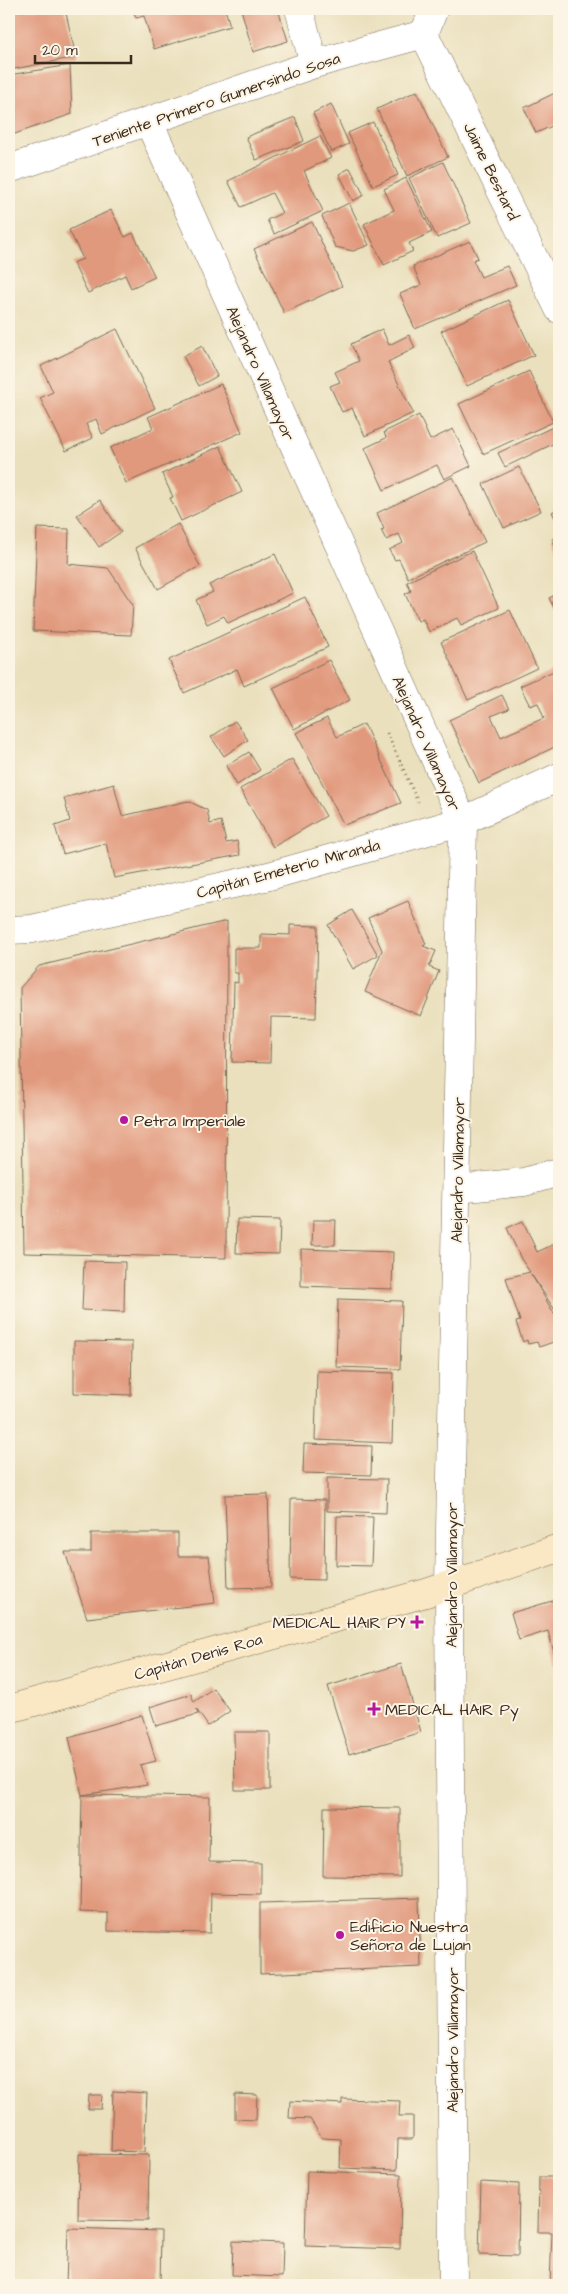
<svg xmlns="http://www.w3.org/2000/svg" width="568" height="2294" font-family="'Architects Daughter',sans-serif">
<rect width="100%" height="100%" fill="#fcf5e5"/>
<filter id="ink" filterUnits="userSpaceOnUse"><feTurbulence type="fractalNoise" baseFrequency=".02" numOctaves="2"/><feDisplacementMap in="SourceGraphic" scale="10" xChannelSelector="R" yChannelSelector="G"/><feConvolveMatrix kernelMatrix="1 2 1 2 8 2 1 2 1" color-interpolation-filters="sRGB"/></filter>
<filter id="wash" filterUnits="userSpaceOnUse"><feTurbulence type="fractalNoise" baseFrequency=".0096" numOctaves="4" result="noise"/><feDisplacementMap in="SourceGraphic" scale="20" xChannelSelector="R" yChannelSelector="G"/><feGaussianBlur stdDeviation="1.12" result="paint"/><feColorMatrix in="noise" values="0 0 0 0 0 0 0 0 0 0 0 0 0 0 0 0 0 1.4 0 .05"/><feComposite in="paint" operator="in"/></filter>
<g filter="url(#wash)">
<rect width="100%" height="100%" fill="#eae0bd"/>
<g id="blocks">
<g fill="#e1997d">
<polygon points="9,9 65,9 76,57 9,70"/>
<polygon points="133,9 225,9 230,26 154,49 144,16 136,18"/>
<polygon points="241,9 278,9 288,41 253,52"/>
<polygon points="70,65 72,114 9,136 9,75"/>
<polygon points="417,91 448,157 407,176 377,109"/>
<polygon points="559,91 559,123 536,133 524,108"/>
<polygon points="331,104 349,144 331,152 313,113"/>
<polygon points="295,117 304,141 256,160 246,137"/>
<polygon points="373,122 398,175 373,186 348,133"/>
<polygon points="320,136 331,158 304,171 323,211 274,234 267,220 282,213 272,193 241,207 228,181"/>
<polygon points="443,162 471,223 437,238 409,178"/>
<polygon points="350,168 364,195 353,201 339,174"/>
<polygon points="406,178 432,232 409,243 413,251 384,265 364,224 394,210 384,189"/>
<polygon points="349,203 369,245 353,251 335,247 322,216"/>
<polygon points="111,210 125,237 133,233 155,277 131,288 125,275 88,293 73,263 83,259 69,230"/>
<polygon points="312,222 342,286 284,313 254,249"/>
<polygon points="470,241 478,258 473,260 481,277 507,266 516,285 415,329 400,294 421,285 413,266"/>
<polygon points="508,300 534,355 467,386 441,331"/>
<polygon points="117,329 155,408 102,434 96,419 86,424 93,438 66,451 40,398 53,392 41,366"/>
<polygon points="382,329 389,345 409,335 415,348 388,362 413,413 365,436 352,408 342,412 330,386 340,382 335,372 359,361 351,344"/>
<polygon points="202,346 217,376 199,386 183,356"/>
<polygon points="529,371 553,422 483,454 459,404"/>
<polygon points="221,384 242,432 126,483 110,448 153,428 148,417"/>
<polygon points="419,415 430,440 453,429 471,466 444,479 437,465 384,490 365,448 386,438 384,432"/>
<polygon points="559,424 559,441 505,467 498,453"/>
<polygon points="220,446 242,492 181,521 170,498 173,497 162,474"/>
<polygon points="519,467 541,511 504,528 483,484"/>
<polygon points="453,477 485,542 408,578 399,559 395,560 389,550 403,543 399,534 386,540 381,530 384,529 377,513"/>
<polygon points="100,500 121,532 99,547 77,515"/>
<polygon points="559,508 559,526 552,512"/>
<polygon points="178,524 200,566 158,589 135,548"/>
<polygon points="37,528 69,529 68,564 108,568 133,605 131,635 33,631"/>
<polygon points="559,535 559,553 552,539"/>
<polygon points="472,551 499,608 461,625 457,618 429,632 423,619 418,621 405,594 411,591 407,582"/>
<polygon points="275,554 293,593 228,623 224,616 207,624 196,600 213,592 209,585"/>
<polygon points="559,593 559,618 549,598"/>
<polygon points="305,597 328,647 244,686 237,669 184,693 169,660"/>
<polygon points="510,610 537,668 468,700 441,642"/>
<polygon points="329,660 350,700 294,729 273,688"/>
<polygon points="558,669 559,693 553,696 559,709 559,745 479,783 449,720 502,695 509,709 491,716 501,737 544,718 538,703 530,706 520,686"/>
<polygon points="327,718 337,737 364,724 401,803 344,825 296,733"/>
<polygon points="235,721 248,740 224,756 211,737"/>
<polygon points="249,752 260,770 237,785 226,766"/>
<polygon points="292,759 326,816 273,847 240,789"/>
<polygon points="114,784 122,816 188,801 207,810 210,824 221,821 226,843 237,841 240,855 114,878 106,843 63,854 55,826 70,821 64,798"/>
<polygon points="408,901 426,944 423,946 436,951 429,967 439,971 421,1016 365,992 382,950 368,918"/>
<polygon points="352,910 378,955 353,969 328,925"/>
<polygon points="227,921 226,1258 24,1253 20,988 39,966"/>
<polygon points="290,925 318,926 316,1018 271,1017 270,1063 232,1062 234,982 238,983 238,973 234,973 234,948 261,948 261,934 290,935"/>
<polygon points="237,1219 280,1220 279,1254 236,1253"/>
<polygon points="313,1220 336,1220 335,1245 312,1245"/>
<polygon points="523,1221 537,1252 559,1242 559,1316 531,1274 559,1322 559,1340 539,1347 537,1342 528,1344 527,1340 523,1342 516,1322 520,1321 506,1278 530,1272 521,1259 507,1228"/>
<polygon points="301,1249 393,1252 392,1289 301,1286"/>
<polygon points="84,1261 125,1262 124,1312 82,1310"/>
<polygon points="338,1299 402,1301 400,1369 336,1367"/>
<polygon points="74,1341 132,1342 131,1395 74,1393"/>
<polygon points="317,1371 394,1373 392,1443 315,1440"/>
<polygon points="304,1444 372,1446 371,1475 303,1473"/>
<polygon points="327,1478 387,1479 386,1513 327,1511"/>
<polygon points="268,1494 271,1587 228,1588 225,1495"/>
<polygon points="291,1499 325,1500 324,1580 290,1579"/>
<polygon points="337,1516 373,1517 371,1566 336,1565"/>
<polygon points="91,1533 178,1533 178,1556 209,1556 215,1603 87,1618 65,1552 91,1552"/>
<polygon points="559,1599 559,1664 557,1664 548,1631 519,1640 511,1613"/>
<polygon points="401,1664 421,1732 349,1754 328,1686"/>
<polygon points="213,1688 230,1711 208,1726 196,1709 198,1714 156,1726 150,1707 191,1694 194,1702"/>
<polygon points="142,1715 156,1761 140,1765 147,1785 82,1795 210,1797 209,1862 261,1863 261,1894 211,1893 210,1933 108,1931 108,1913 80,1912 82,1795 69,1737"/>
<polygon points="234,1732 270,1732 270,1790 235,1790"/>
<polygon points="324,1807 400,1808 400,1877 323,1876"/>
<polygon points="419,1898 421,1967 260,1974 260,1903"/>
<polygon points="113,2091 147,2093 144,2152 111,2151"/>
<polygon points="235,2094 257,2095 256,2120 235,2119"/>
<polygon points="89,2095 102,2095 101,2109 88,2109"/>
<polygon points="342,2099 400,2101 399,2116 413,2116 413,2139 398,2139 397,2170 340,2168 341,2139 322,2138 310,2119 289,2118 290,2101 342,2104"/>
<polygon points="79,2154 149,2155 148,2221 78,2220"/>
<polygon points="307,2171 401,2174 400,2249 305,2246"/>
<polygon points="539,2177 559,2177 559,2285 550,2285 552,2232 538,2232"/>
<polygon points="481,2182 519,2184 518,2256 479,2255"/>
<polygon points="68,2228 161,2231 160,2285 66,2285"/>
<polygon points="233,2241 283,2243 282,2277 232,2275"/>
</g>
</g>
</g>
<g filter="url(#ink)">
<use href="#blocks" fill-opacity="0" stroke="#786a56" stroke-width="1"/>
<g fill="none" stroke-linecap="round" stroke-linejoin="round">
<defs>
<g id="street">
<polyline points="299,9 314,64"/>
<polyline points="424,34 559,309"/>
<polyline points="424,34 434,9"/>
<polyline points="149,122 463,821 449,1586 453,2285"/>
<polyline points="9,169 314,64 424,34"/>
<polyline points="9,930 32,929 269,876 463,821 559,777"/>
<polyline points="457,1189 524,1182 559,1172"/>
</g>
<polyline id="secondary" points="9,1709 426,1593 559,1548"/>
</defs>
<use href="#street" stroke="#786a56" stroke-width="29"/>
<use href="#secondary" stroke="#786a56" stroke-width="29"/>
<polyline stroke="#786a56" stroke-width="3" stroke-dasharray="1 4" stroke-linecap="butt" points="387,733 418,802"/>
<use href="#street" stroke="#fff" stroke-width="28"/>
<use href="#secondary" stroke="#fae7c3" stroke-width="28"/>
</g>
</g>
<g fill="#b5179e" stroke="#fcf5e5" stroke-width="2">
<circle cx="124" cy="1120" r="5"/>
<path d="M414.5 1614.5h5v5h5v5h-5v5h-5v-5h-5v-5h5z"/>
<path d="M371.5 1701.5h5v5h5v5h-5v5h-5v-5h-5v-5h5z"/>
<circle cx="340" cy="1935" r="5"/>
</g>
<g text-anchor="middle" stroke-width="4" stroke-linejoin="round" paint-order="stroke">
<g font-size="16" fill="#3b2a1e" stroke="#fcf5e5">
<text transform="translate(216 99) rotate(-19)" y="6">Teniente Primero Gumersindo Sosa</text>
<text transform="translate(492 171) rotate(64)" y="6">Jaime Bestard</text>
<text transform="translate(261 373) rotate(66)" y="6">Alejandro Villamayor</text>
<text transform="translate(427 743) rotate(66)" y="6">Alejandro Villamayor</text>
<text transform="translate(288 868) rotate(-15)" y="6">Capitán Emeterio Miranda</text>
<text transform="translate(457 1170) rotate(-89)" y="6">Alejandro Villamayor</text>
<text transform="translate(451 1575) rotate(-90)" y="6">Alejandro Villamayor</text>
<text transform="translate(198 1656) rotate(-16)" y="6">Capitán Denis Roa</text>
<text transform="translate(452 2040) rotate(-90)" y="6">Alejandro Villamayor</text>
</g>
<g font-size="16" fill="#3b2a1e" stroke="#fcf5e5" text-anchor="start">
<text x="134" y="1126">Petra Imperiale</text>
<text x="406" y="1628" text-anchor="end">MEDICAL HAIR PY</text>
<text x="385" y="1715">MEDICAL HAIR Py</text>
<text x="350" y="1932">Edificio Nuestra<tspan x="350" dy="18">Señora de Lujan</tspan></text>
</g>
</g>
<rect width="568" height="2294" fill="none" stroke="#fcf5e5" stroke-width="30"/>
<path d="M35 55v8h96v-8" fill="none" stroke="#3b2a1e" stroke-width="2.5"/>
<text x="42" y="55" font-size="15" fill="#3b2a1e" stroke="#fcf5e5" stroke-width="4" paint-order="stroke">20 m</text>
</svg>
